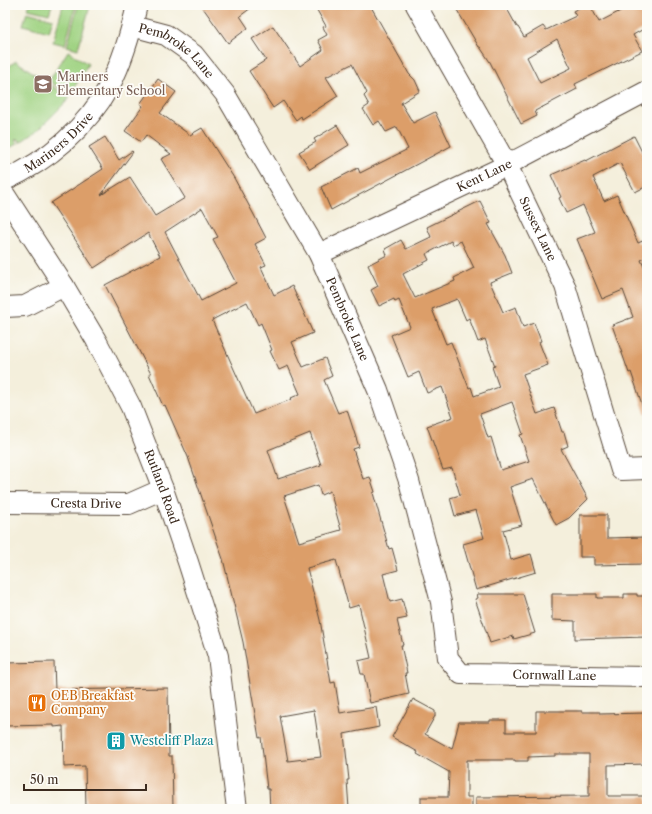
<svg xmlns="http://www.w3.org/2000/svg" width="652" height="814" font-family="'Libre Caslon Text',serif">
<rect width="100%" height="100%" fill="#fdfcf7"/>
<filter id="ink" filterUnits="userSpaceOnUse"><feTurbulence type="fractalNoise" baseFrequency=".025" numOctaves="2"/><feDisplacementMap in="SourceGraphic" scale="8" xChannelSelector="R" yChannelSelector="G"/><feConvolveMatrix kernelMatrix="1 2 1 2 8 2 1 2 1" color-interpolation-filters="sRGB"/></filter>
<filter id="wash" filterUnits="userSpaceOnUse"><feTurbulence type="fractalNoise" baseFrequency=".012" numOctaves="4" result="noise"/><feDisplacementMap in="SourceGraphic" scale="16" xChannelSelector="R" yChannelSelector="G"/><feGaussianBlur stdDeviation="0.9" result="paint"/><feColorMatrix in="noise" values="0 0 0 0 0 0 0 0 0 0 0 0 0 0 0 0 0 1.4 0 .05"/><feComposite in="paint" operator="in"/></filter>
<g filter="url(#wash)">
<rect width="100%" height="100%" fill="#f4efdc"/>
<g fill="#a0d383" stroke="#6e7e50">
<polygon points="29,5 52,5 49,14 28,9"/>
<polygon points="63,5 76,5 65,45 53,42"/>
<polygon points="78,5 90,6 78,49 67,46"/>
<polygon points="27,12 53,19 49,32 23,25"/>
<polygon points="68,51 88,64 70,95 49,81"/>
<polygon points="16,61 70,98 38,130 19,143 18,139 15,140 17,144 5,150 5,69"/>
</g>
<g id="blocks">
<g fill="#dc9e69" fill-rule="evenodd">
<polygon points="201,5 255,5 240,16 248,28 228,43"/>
<polygon points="314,5 370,5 409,74 415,80 420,91 401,103 413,123 435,112 451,146 331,210 321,187 358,168 360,173 408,149 397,127 386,132 379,121 373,125 363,109 369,105 364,96 367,93 352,64 326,77 338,96 302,119 301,116 296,120 283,101 273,108 249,71 266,60 252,39 273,26 300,66 323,50 318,40 327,35 323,27 326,26"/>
<path d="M 454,5 L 505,5 L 517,27 L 518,27 L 524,37 L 543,26 L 546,30 L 576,16 L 573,11 L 585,5 L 590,5 L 599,22 L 632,5 L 643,5 L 647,14 L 647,27 L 633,35 L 642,51 L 575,84 L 577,89 L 535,111 L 537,116 L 521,124 L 490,62 L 480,47 L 479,47 ZM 557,39 L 571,68 L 540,83 L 527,57 Z"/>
<path d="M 158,79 L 176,92 L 160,113 L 190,135 L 202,128 L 234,178 L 253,213 L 266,238 L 255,244 L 266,265 L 261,267 L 274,295 L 292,286 L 313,333 L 292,342 L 303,367 L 325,358 L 332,376 L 324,380 L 338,413 L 347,410 L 359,447 L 353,449 L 363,479 L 370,477 L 375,492 L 373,493 L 389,549 L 392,548 L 398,570 L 383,574 L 390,602 L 402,599 L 407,618 L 397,620 L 403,645 L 401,645 L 407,673 L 405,673 L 409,694 L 370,703 L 364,674 L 361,674 L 358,661 L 371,658 L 359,605 L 349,608 L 336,560 L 307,568 L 320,620 L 331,683 L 335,682 L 340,713 L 376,707 L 379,727 L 344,734 L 349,780 L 347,780 L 349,809 L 270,809 L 269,789 L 267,789 L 261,737 L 259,738 L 243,642 L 223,559 L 188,457 L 165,405 L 163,406 L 149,374 L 151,374 L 105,285 L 160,256 L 148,233 L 94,268 L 51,203 L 103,169 L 89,147 L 105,137 L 119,160 L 132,151 L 133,152 L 101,195 L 130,177 L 155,216 L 185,198 L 161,159 L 171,154 L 146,135 L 141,142 L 125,131 L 143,106 L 140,104 ZM 202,208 L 218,237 L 213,239 L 236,283 L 201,301 L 165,232 ZM 247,302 L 258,325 L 261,323 L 272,350 L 270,351 L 279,370 L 288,366 L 300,394 L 291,398 L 292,399 L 254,414 L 212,320 ZM 310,433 L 321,465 L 278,479 L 268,450 ZM 318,485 L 321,495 L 330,491 L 341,530 L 299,542 L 284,496 ZM 314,710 L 321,757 L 288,761 L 280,716 Z"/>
<polygon points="337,125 349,145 310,169 299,152 316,142 314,139"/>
<polygon points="634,136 647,162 647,186 635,192 620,163 593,177 604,201 617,195 638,243 647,239 647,257 641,260 647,274 647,413 645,413 631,372 629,373 612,325 633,317 623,290 602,299 577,239 595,232 583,205 566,213 559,198 561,197 551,175 585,160 586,161"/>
<path d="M 480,201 L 491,223 L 488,224 L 505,255 L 512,273 L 490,282 L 503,312 L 516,307 L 523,327 L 534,323 L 541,341 L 539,342 L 548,365 L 523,374 L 537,414 L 554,408 L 562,432 L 564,432 L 568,446 L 561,449 L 588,499 L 569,518 L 556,525 L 533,479 L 510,487 L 522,525 L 503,530 L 511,560 L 531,554 L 536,572 L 476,590 L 463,544 L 484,538 L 476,510 L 455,516 L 450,498 L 460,495 L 452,468 L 443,470 L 427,426 L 453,417 L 442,387 L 427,393 L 419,372 L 408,377 L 391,335 L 410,327 L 399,300 L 395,302 L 394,299 L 379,306 L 371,290 L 378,286 L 368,265 L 387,255 L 385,249 L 401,240 L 406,249 L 431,237 L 427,227 ZM 451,241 L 453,245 L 461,241 L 474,268 L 454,278 L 455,281 L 415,298 L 403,274 L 429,260 L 426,254 ZM 457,299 L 466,320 L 469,318 L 478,342 L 485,339 L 495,366 L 492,367 L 499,387 L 474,396 L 471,387 L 469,388 L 451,342 L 446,344 L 432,309 ZM 512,402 L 523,434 L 520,435 L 529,461 L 501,470 L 491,437 L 488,438 L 480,414 Z"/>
<polygon points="580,515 607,515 607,538 647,537 647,564 594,565 594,557 580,557"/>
<polygon points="477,594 523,594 535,633 514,639 513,636 490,643 475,599 478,598"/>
<polygon points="552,594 597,594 597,598 624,598 624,594 637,594 637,596 647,596 647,637 575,639 575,621 552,620"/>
<polygon points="54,662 55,690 168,688 169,756 172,756 173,809 86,809 85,766 64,767 63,726 54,727 54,725 5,726 5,663"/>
<polygon points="413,699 435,711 435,716 425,734 452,749 459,722 490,722 490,720 506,720 506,732 536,732 536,711 582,711 582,712 600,712 600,714 647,713 647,764 608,765 608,796 647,796 647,809 476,809 476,797 589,796 589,754 555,754 555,756 528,757 528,761 515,761 515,760 467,760 467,797 472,797 472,809 421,809 421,797 448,797 449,772 417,754 418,752 392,737"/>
</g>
</g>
</g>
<g filter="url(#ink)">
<use href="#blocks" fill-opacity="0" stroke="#57483a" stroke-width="1"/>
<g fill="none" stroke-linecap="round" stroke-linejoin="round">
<defs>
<g id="minor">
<path id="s1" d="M 416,5 L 507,165 L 565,286 L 621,470 L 647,469"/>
<path id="s2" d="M 132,26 L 166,35 L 194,55 L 225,94 L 319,254 L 378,390 L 409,481 L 441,602 L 448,658 L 461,674 L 647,677"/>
<path id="s3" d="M 5,180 C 48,161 87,127 110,85 C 123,60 131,32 137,5"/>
<path id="s4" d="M 5,195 L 64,286 L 96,340 L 131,407 L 163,489 L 188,562 L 218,656 L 237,809"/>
<path id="s5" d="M 319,254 L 507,165 L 647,91"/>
<polyline points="5,307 25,306 64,286"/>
<path id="s6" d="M 5,503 L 129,504 L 163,489"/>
</g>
</defs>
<use href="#minor" stroke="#57483a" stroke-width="22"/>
<use href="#minor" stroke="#fff" stroke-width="20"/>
</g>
</g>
<defs>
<symbol id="school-square" viewBox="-11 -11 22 22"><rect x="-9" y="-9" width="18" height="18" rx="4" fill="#8d6e63" stroke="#fdfcf7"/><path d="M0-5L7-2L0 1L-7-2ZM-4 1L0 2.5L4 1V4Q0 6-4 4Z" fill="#fff"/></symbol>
<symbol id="restaurant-square" viewBox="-11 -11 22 22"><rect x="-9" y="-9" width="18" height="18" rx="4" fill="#e8710a" stroke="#fdfcf7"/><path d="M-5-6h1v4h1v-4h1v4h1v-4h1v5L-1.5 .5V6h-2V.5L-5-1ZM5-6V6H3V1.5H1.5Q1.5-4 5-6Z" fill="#fff"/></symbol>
<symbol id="building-square" viewBox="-11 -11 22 22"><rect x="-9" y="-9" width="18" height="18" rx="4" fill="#0f9aa8" stroke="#fdfcf7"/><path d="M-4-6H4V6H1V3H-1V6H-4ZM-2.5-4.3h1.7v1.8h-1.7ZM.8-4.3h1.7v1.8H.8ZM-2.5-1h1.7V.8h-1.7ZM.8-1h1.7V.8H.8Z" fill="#fff"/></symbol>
</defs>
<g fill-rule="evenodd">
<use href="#school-square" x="32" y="73" width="22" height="22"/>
<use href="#restaurant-square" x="26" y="692" width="22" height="22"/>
<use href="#building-square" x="105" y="730" width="22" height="22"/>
</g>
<g text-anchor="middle" stroke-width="3.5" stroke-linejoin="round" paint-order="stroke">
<g font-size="12" fill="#3b2a1e" stroke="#fdfcf7">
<text dy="4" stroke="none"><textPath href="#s2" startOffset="52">Pembroke Lane</textPath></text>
<text dy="4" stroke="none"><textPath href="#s3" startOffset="66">Mariners Drive</textPath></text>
<text dy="4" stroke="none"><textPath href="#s5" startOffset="183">Kent Lane</textPath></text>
<text dy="4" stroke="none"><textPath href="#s1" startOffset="255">Sussex Lane</textPath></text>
<text dy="4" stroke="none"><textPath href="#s2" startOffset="376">Pembroke Lane</textPath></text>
<text dy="4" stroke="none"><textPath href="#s4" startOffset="332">Rutland Road</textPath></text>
<text dy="4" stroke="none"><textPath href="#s6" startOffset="81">Cresta Drive</textPath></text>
<text dy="4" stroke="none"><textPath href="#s2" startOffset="845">Cornwall Lane</textPath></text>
</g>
<g font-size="12" fill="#785e54" stroke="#fdfcf7" text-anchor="start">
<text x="57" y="81">Mariners<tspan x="57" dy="14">Elementary School</tspan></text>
</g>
<g font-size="12" fill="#c56008" stroke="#fdfcf7" text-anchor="start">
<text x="51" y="700">OEB Breakfast<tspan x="51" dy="14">Company</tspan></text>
</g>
<g font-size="12" fill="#0d838f" stroke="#fdfcf7" text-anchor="start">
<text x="130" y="745">Westcliff Plaza</text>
</g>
</g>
<rect width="652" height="814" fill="none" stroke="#fdfcf7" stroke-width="20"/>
<path d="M24 784v6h122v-6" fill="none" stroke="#3b2a1e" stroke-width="2"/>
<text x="30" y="784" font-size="12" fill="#3b2a1e" stroke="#fdfcf7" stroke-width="3" paint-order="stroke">50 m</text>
</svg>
